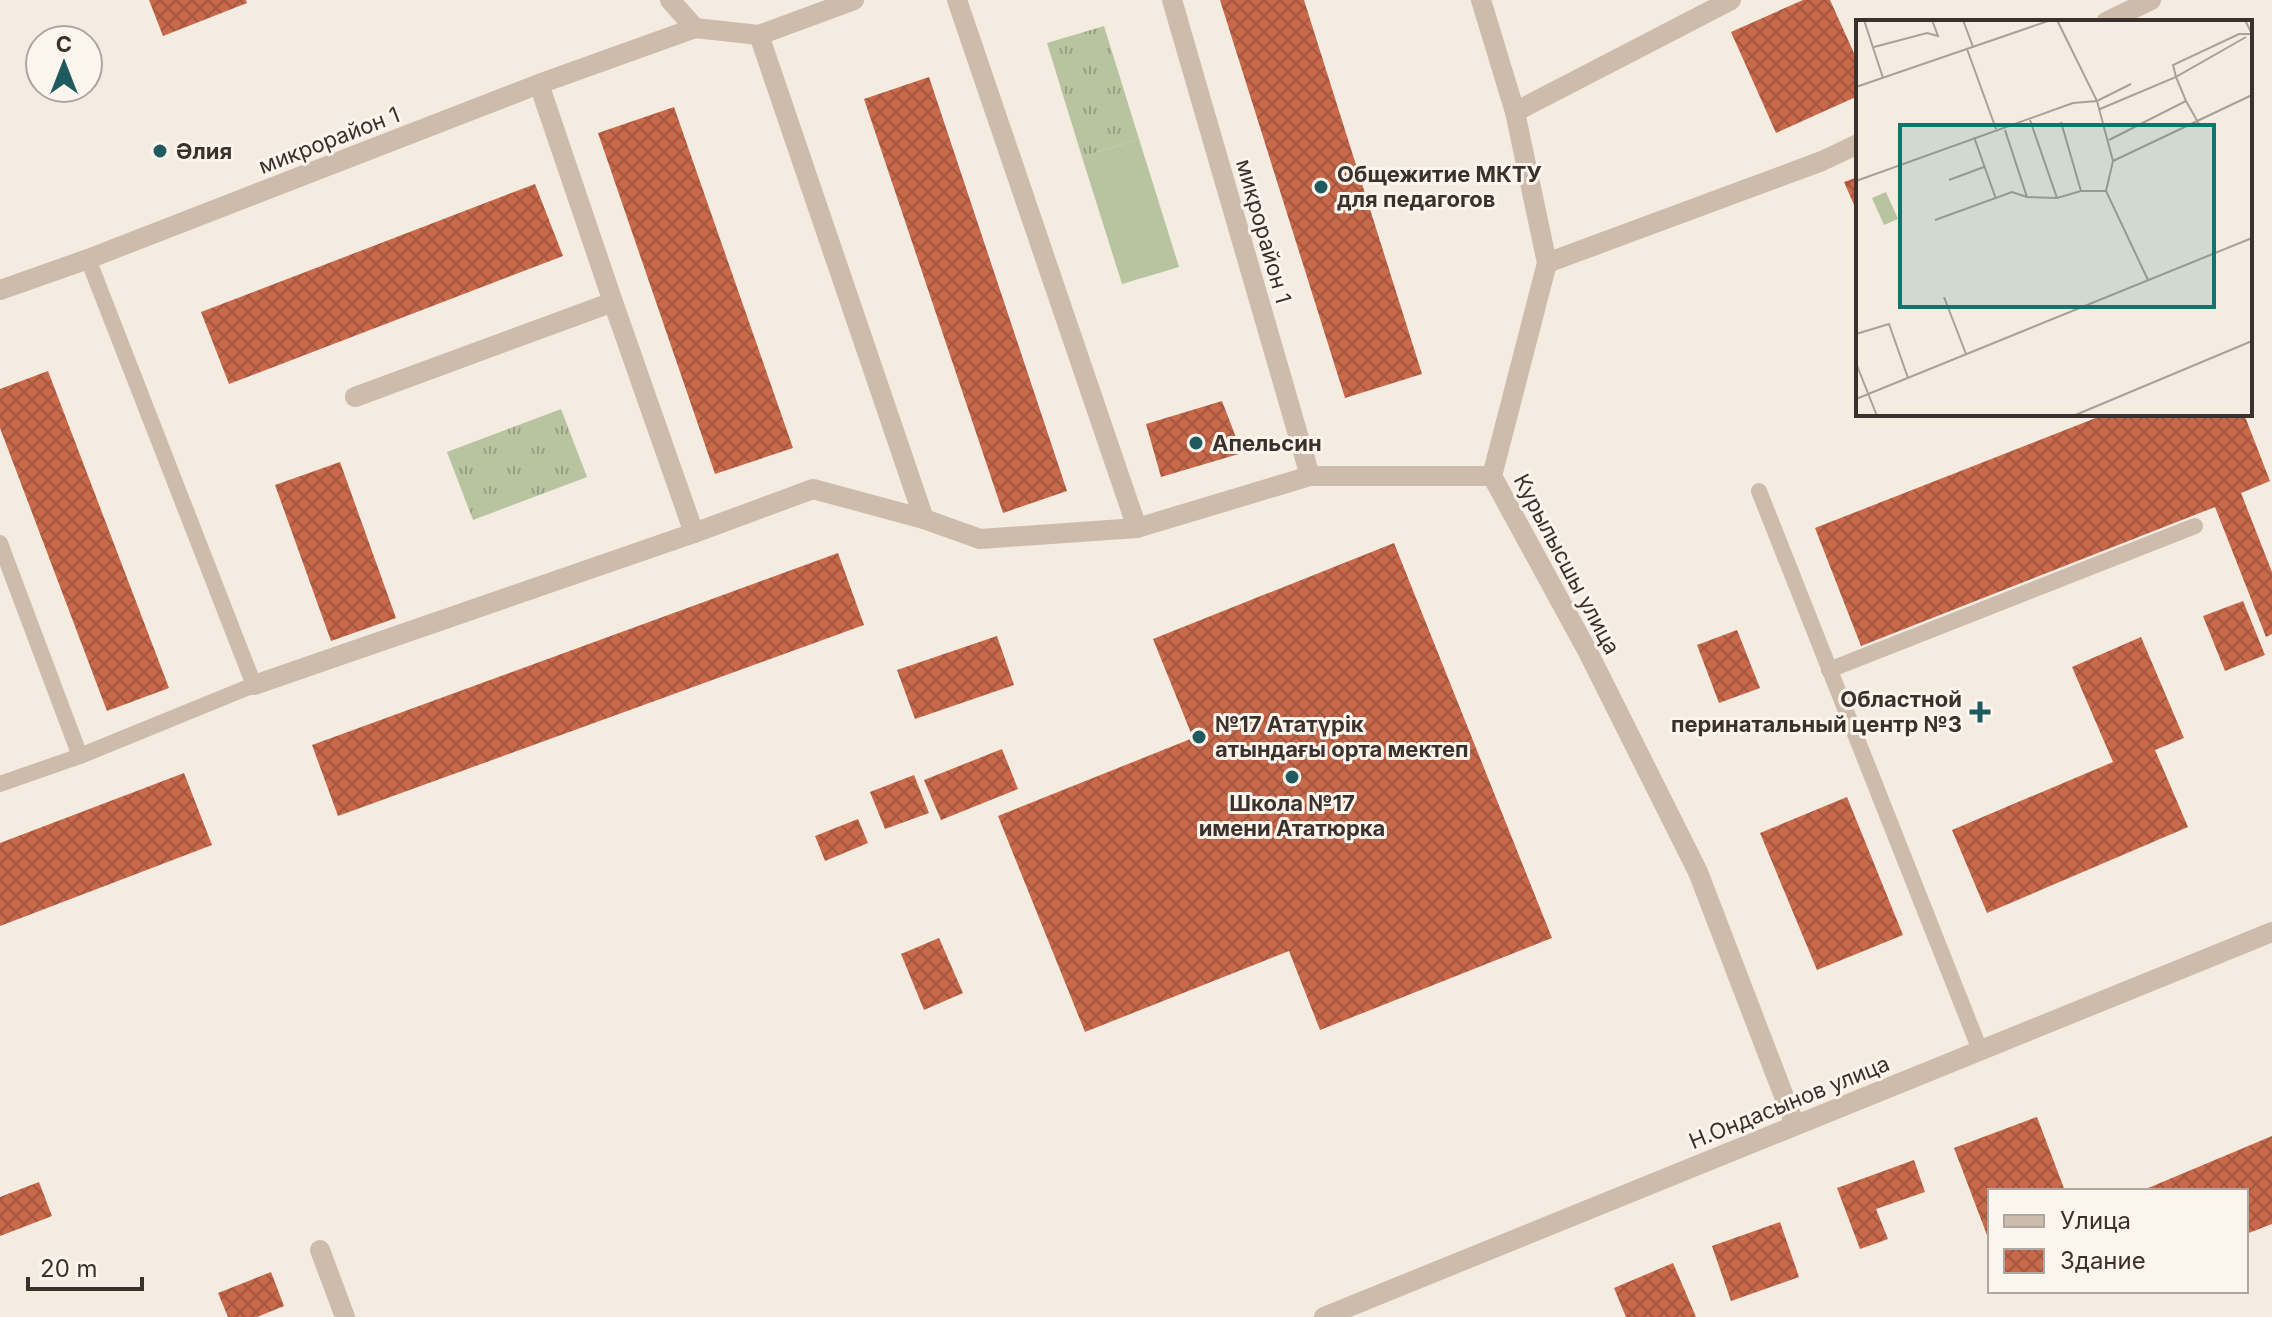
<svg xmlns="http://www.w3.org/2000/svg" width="2272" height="1317" font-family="Inter,sans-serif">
<defs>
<pattern id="grass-tufts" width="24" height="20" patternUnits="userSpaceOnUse" patternTransform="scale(2)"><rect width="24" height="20" fill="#b8c4a0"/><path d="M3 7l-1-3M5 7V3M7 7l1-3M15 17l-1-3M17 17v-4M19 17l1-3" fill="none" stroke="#97a083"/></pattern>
<pattern id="building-cross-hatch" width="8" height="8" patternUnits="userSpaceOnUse" patternTransform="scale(2)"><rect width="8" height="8" fill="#c8694b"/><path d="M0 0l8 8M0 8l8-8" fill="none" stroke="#a4573f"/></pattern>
</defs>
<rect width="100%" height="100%" fill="#f4ebe1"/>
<g fill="url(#grass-tufts)">
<polygon points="1104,26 1139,139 1082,157 1047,43"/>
<polygon points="561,409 587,477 473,520 447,452"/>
</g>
<polygon fill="#b8c4a0" points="1139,139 1179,267 1122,284 1082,157"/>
<g fill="url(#building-cross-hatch)">
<polygon points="149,0 246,0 247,3 163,36"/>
<polygon points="1220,0 1304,0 1422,374 1345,398"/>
<polygon points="1803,0 1830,0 1858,62 1858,96 1776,133 1731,32"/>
<polygon points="929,77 1067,491 1003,513 864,99"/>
<polygon points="674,107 793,448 715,474 598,133"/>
<polygon points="1858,177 1858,214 1844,182"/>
<polygon points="535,184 563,256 229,384 201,312"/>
<polygon points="48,371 169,688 107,711 0,428 0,389"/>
<polygon points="1222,401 1242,453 1161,477 1146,424"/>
<polygon points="2106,414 2244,414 2270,481 2241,493 2272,572 2272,634 2266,637 2215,507 1861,646 1815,528"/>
<polygon points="340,462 396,618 331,641 275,485"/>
<polygon points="1394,543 1552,938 1320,1030 1289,951 1085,1032 998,816 1193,738 1153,639"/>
<polygon points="838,553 864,625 338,816 312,745"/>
<polygon points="2243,601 2265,655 2225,671 2203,616"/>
<polygon points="1737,630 1760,688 1719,703 1697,645"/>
<polygon points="997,636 1014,685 915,719 897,670"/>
<polygon points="2141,637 2184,738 2155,750 2188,827 1987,913 1952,830 2113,762 2072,667"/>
<polygon points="1002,749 1018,789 941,820 924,780"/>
<polygon points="184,773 212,845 0,926 0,843"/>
<polygon points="914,775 929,813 885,829 870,792"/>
<polygon points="1847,797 1903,935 1817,970 1760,833"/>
<polygon points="858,819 868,843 825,861 815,836"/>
<polygon points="939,938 963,993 924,1010 901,954"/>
<polygon points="2037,1117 2065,1191 1990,1191 1990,1243 1954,1148"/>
<polygon points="2272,1136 2272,1224 2246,1234 2246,1191 2141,1191"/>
<polygon points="1914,1160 1925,1192 1876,1209 1888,1239 1860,1249 1837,1188"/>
<polygon points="39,1182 52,1216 0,1236 0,1197"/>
<polygon points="1780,1222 1799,1277 1731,1301 1712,1246"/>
<polygon points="1673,1263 1696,1317 1626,1317 1614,1288"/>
<polygon points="271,1272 284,1306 257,1317 228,1317 218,1293"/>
</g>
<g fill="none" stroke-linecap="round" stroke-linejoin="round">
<g stroke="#cdbbac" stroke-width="16">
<polyline points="1759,491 1980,1050"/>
<polyline points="0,543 80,756"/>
<polyline points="1829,670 2195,526"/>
<polyline points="0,784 80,756 254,685 88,259"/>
</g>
<g stroke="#cdbbac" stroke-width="20">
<polyline points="670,0 695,28"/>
<polyline points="957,0 1137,528"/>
<polyline points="1172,0 1310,476 1492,476"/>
<polyline points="1481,0 1515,112 1547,263 1492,476 1588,652 1698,872 1795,1125"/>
<polyline points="2106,22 2151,0"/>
<polyline points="759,35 924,519 980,539 1137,528 1310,476"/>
<polyline points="539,84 613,302 694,533"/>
<polyline points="1515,112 1731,0"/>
<polyline points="1547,263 1822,161 1858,144"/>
<polyline points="0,290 88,259 539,84 695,28 759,35 854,0"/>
<polyline points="355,397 613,302"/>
<polyline points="254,685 694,533 813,489 924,519"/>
<polyline points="320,1250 345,1317"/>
<polyline points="1324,1317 2272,932"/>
</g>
</g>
<g fill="#1f5a5e" stroke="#fbf5ee" stroke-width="3">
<circle cx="160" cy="151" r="8"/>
<circle cx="1321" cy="187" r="8"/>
<circle cx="1196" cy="443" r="8"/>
<path d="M1976 700h8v8h8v8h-8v8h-8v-8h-8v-8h8z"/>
<circle cx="1199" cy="737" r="8"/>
<circle cx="1292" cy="777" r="8"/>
</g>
<g text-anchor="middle" stroke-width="6" stroke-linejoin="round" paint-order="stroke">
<g font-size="22" fill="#3b302b" stroke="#fbf5ee">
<text transform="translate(329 140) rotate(-21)" y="8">микрорайон 1</text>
<text transform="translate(1264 231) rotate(74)" y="8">микрорайон 1</text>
<text transform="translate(1567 564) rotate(62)" y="8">Курылысшы улица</text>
<text transform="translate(1789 1102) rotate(-22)" y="8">Н.Ондасынов улица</text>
</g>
<g font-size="22" font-weight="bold" fill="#3b302b" stroke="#fbf5ee" text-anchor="start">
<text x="176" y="159">Әлия</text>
<text x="1337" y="182">Общежитие МКТУ<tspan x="1337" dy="25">для педагогов</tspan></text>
<text x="1212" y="451">Апельсин</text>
<text x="1962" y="707" text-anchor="end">Областной<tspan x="1962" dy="25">перинатальный центр №3</tspan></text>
<text x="1215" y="732">№17 Ататүрік<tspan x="1215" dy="25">атындағы орта мектеп</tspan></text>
<text x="1292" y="811" text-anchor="middle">Школа №17<tspan x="1292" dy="25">имени Ататюрка</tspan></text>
</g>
</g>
<g transform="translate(1856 20)">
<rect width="396" height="396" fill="#f4ebe1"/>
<path d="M 30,172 L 42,199 L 28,205 L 16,178 Z" fill="#b8c4a0"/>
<path fill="none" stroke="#aaa098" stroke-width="2" d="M 8,0 L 27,58M 107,0 L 117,27M 201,0 L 241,81 L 257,141 L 250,171 L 292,260M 18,27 L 71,13 L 82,16 L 76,0M 111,29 L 140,109M 0,67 L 195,0M 330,81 L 343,104M 244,89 L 320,57 L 317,45 L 383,14 L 396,14 L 389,0M 174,100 L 201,178M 205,102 L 225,171 L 250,171M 149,110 L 171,177 L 201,178 L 225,171M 118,117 L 140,179M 253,120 L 330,81 L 320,57 L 390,17M 257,141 L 396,75M 93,160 L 128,147M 0,161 L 217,83 L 241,81 L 275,64M 79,200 L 156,172 L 171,177M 88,277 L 110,334M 0,314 L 33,304 L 52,358M 0,343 L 21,396M 0,379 L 396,218M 217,396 L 396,321"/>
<path fill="#0f766e" fill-opacity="0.15" stroke="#0f766e" stroke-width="4" d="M 44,105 L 358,105 L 358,287 L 44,287 Z"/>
<rect width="396" height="396" fill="none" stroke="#3b302b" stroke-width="4"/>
</g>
<rect x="1988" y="1189" width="260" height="104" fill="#fbf5ee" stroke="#aea6a0" stroke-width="2"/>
<rect x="2004" y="1215" width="40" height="12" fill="#cdbbac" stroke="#aea6a0" stroke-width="2"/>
<text x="2060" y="1229" font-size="24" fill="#3b302b">Улица</text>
<rect x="2004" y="1249" width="40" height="24" fill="url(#building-cross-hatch)" stroke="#aea6a0" stroke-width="2"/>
<text x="2060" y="1269" font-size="24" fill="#3b302b">Здание</text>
<g transform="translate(64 64)"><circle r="38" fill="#fbf5ee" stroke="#aea6a0" stroke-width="2"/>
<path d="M0-6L14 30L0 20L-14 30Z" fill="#1f5a5e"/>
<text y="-12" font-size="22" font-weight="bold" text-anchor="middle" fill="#3b302b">С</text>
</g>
<path d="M28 1277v12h114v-12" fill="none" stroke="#3b302b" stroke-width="4"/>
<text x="40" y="1277" font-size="24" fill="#3b302b" stroke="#fbf5ee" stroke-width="6" paint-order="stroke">20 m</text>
</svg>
